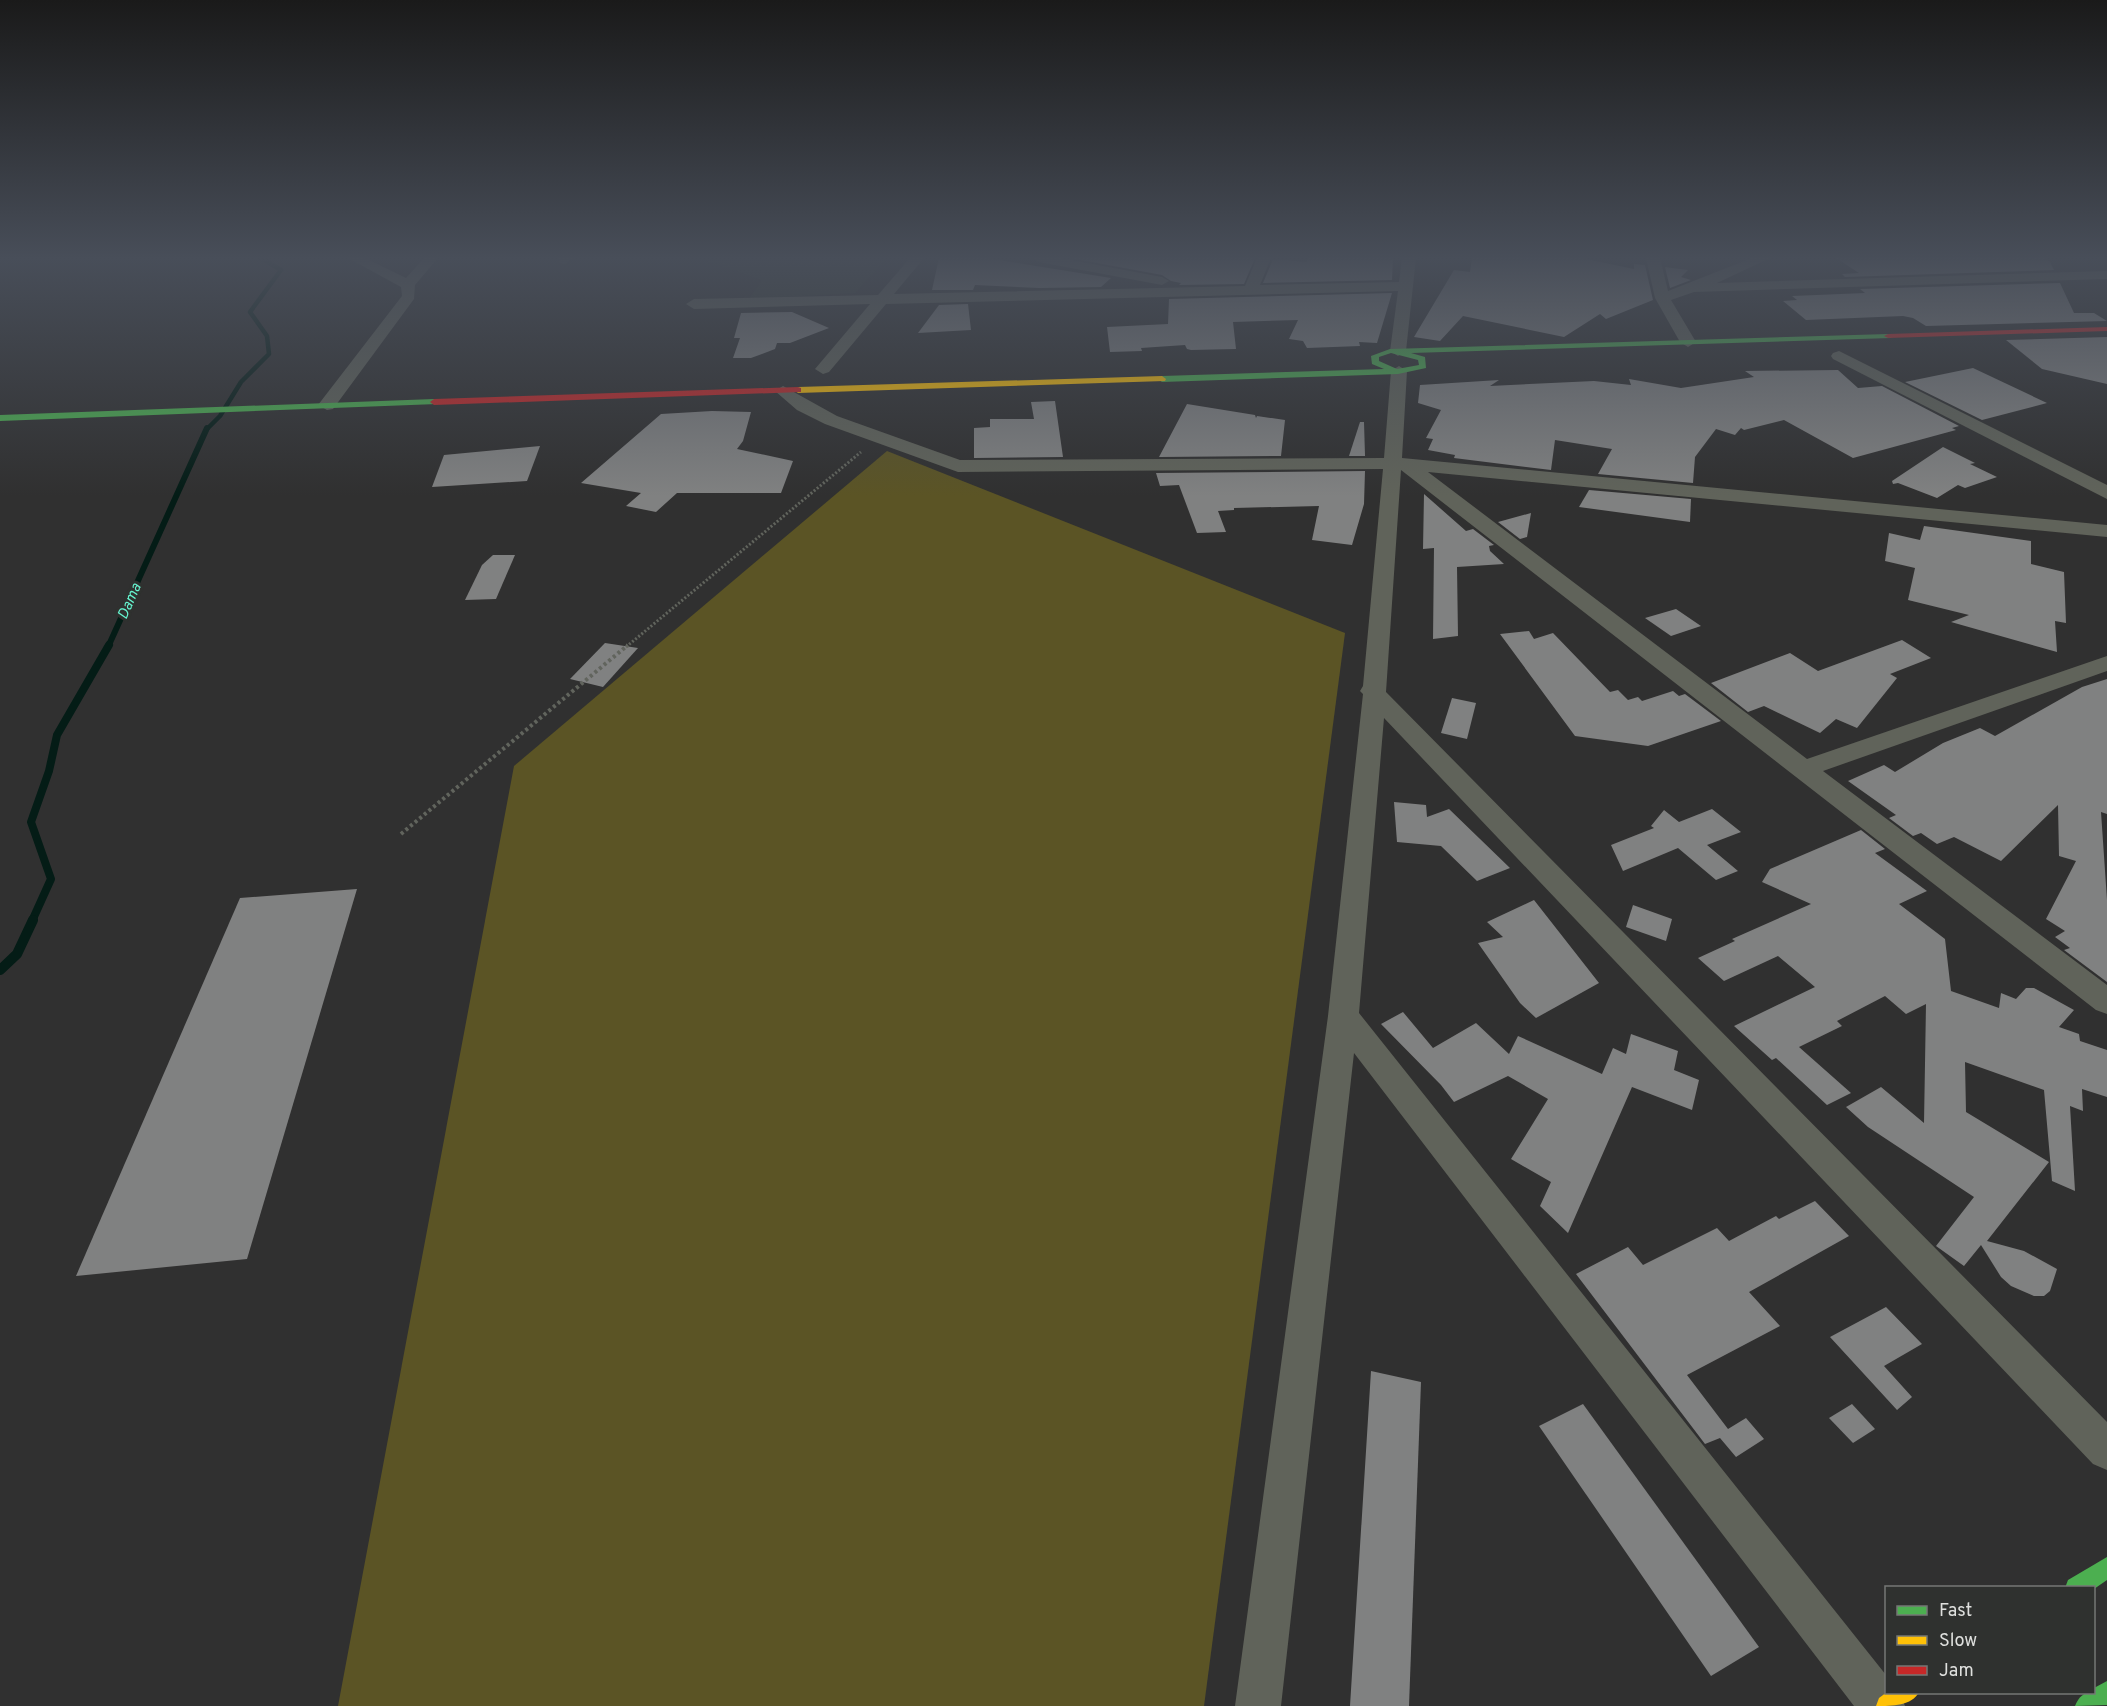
<svg xmlns="http://www.w3.org/2000/svg" width="2107" height="1706" font-family="Overpass,sans-serif">
<rect width="100%" height="100%" fill="#303030"/>
<polygon fill="#333932" points="699,258 887,258 855,293 749,299 762,280"/>
<polygon fill="#5b5425" points="887,451 1345,633 1204,1706 338,1706 514,766"/>
<g fill="none" stroke-linecap="round" stroke-linejoin="round">
<polyline stroke="#041c16" stroke-width="4.5" points="206,430 220,416 241,382 269,354 267,336 250,312 281,270 261,258"/>
<polyline stroke="#041c16" stroke-width="6" points="108,647 207,428"/>
<polyline stroke="#041c16" stroke-width="8" points="32,921 51,879 31,822 49,771 57,735 109,645"/>
<polyline stroke="#041c16" stroke-width="10" points="0,970 17,954 33,920"/>
</g>
<g fill="#808181">
<polygon points="939,258 986,258 1111,278 1101,287 1040,288 975,285 973,290 932,290"/>
<polygon points="1070,258 1255,258 1244,284 1179,285 1181,283 1171,281 1162,275"/>
<polygon points="1308,258 1393,258 1392,280 1263,283 1273,259 1307,262"/>
<polygon points="1472,258 1581,258 1634,269 1634,264 1645,265 1653,300 1606,319 1600,314 1564,337 1463,316 1440,341 1414,337 1454,270 1470,272"/>
<polygon points="1836,258 2044,258 2050,262 2054,270 1845,277 1842,274 1859,273"/>
<polygon points="1665,267 1688,270 1681,277 1691,280 1670,288"/>
<polygon points="2060,283 2074,313 2094,313 2107,321 1926,326 1913,318 1903,316 1806,320 1783,301 1797,300 1792,296 1865,293 1860,289"/>
<polygon points="1392,293 1377,343 1359,342 1360,346 1307,348 1303,341 1289,339 1298,320 1233,322 1236,349 1191,350 1187,349 1185,345 1141,348 1142,351 1110,352 1107,327 1168,324 1169,299"/>
<polygon points="968,304 971,330 918,333 939,305"/>
<polygon points="792,312 829,328 790,343 777,343 775,349 751,358 733,358 740,338 734,338 741,313"/>
<polygon points="2107,337 2107,384 2042,369 2006,340"/>
<polygon points="1973,368 2047,403 1982,420 1905,382"/>
<polygon points="1838,370 1858,388 1882,386 1959,426 1952,428 1956,430 1853,458 1784,420 1744,430 1741,428 1735,435 1716,429 1695,457 1693,483 1598,474 1612,449 1555,440 1551,470 1454,458 1455,455 1428,450 1433,439 1426,438 1441,410 1418,403 1420,385 1499,380 1490,386 1594,381 1631,385 1629,379 1681,388 1754,377 1745,371"/>
<polygon points="1055,401 1063,457 974,458 974,428 990,427 990,419 1034,419 1031,402"/>
<polygon points="1187,404 1255,415 1256,418 1257,416 1285,420 1281,456 1159,457"/>
<polygon points="712,411 751,412 743,441 737,449 793,461 781,493 677,493 656,512 626,506 641,493 581,483 661,414"/>
<polygon points="1360,422 1364,422 1365,456 1349,456"/>
<polygon points="540,446 527,481 432,487 444,455"/>
<polygon points="1943,447 1975,463 1970,464 1997,477 1965,488 1958,485 1937,498 1898,483 1893,484 1892,481"/>
<polygon points="1365,471 1364,504 1352,545 1312,540 1319,506 1234,508 1234,510 1218,511 1226,532 1197,533 1179,485 1160,486 1156,473"/>
<polygon points="1589,490 1691,499 1690,522 1579,507"/>
<polygon points="1424,494 1466,531 1473,529 1494,545 1489,546 1490,551 1504,564 1457,567 1458,636 1433,639 1434,548 1423,549"/>
<polygon points="1531,513 1527,537 1520,539 1498,522"/>
<polygon points="1924,526 2031,541 2031,564 2064,572 2066,623 2055,621 2057,652 1951,622 1969,615 1908,600 1915,568 1885,561 1889,533 1920,540"/>
<polygon points="493,555 515,555 496,599 465,600 482,565"/>
<polygon points="1676,609 1701,626 1671,636 1645,618"/>
<polygon points="1529,631 1534,639 1553,633 1610,692 1618,690 1628,700 1638,697 1642,701 1673,691 1679,696 1685,694 1721,721 1648,746 1575,736 1500,634"/>
<polygon points="1902,640 1931,658 1890,674 1897,678 1857,728 1836,719 1820,733 1764,706 1748,712 1711,683 1790,653 1818,671"/>
<polygon points="605,643 638,648 603,687 570,679"/>
<polygon points="2107,679 2107,814 2101,812 2107,900 2107,982 2064,950 2070,948 2055,937 2065,931 2046,919 2076,861 2059,856 2058,805 2001,861 1954,837 1937,844 1921,833 1913,836 1889,818 1896,815 1848,781 1884,765 1895,772 1943,743 1980,728 1995,736 2082,687"/>
<polygon points="1452,698 1476,703 1467,739 1441,733"/>
<polygon points="1394,802 1426,805 1427,817 1449,809 1510,868 1477,881 1441,846 1397,842"/>
<polygon points="1712,809 1741,832 1707,845 1738,871 1716,880 1678,848 1623,871 1611,845 1654,828 1651,826 1664,810 1679,822"/>
<polygon points="1861,830 1885,849 1875,853 1927,891 1899,904 1945,939 1951,991 1999,1008 2001,993 2016,999 2026,988 2034,988 2074,1010 2059,1027 2079,1034 2080,1041 2107,1050 2107,1097 2082,1089 2083,1111 2070,1106 2075,1191 2052,1181 2044,1090 1965,1062 1966,1112 2049,1162 1987,1241 2024,1251 2057,1269 2050,1291 2044,1296 2034,1296 2011,1286 2001,1277 1981,1245 1964,1266 1936,1246 1974,1197 1868,1127 1846,1107 1881,1087 1924,1123 1926,1004 1906,1014 1885,996 1837,1021 1842,1026 1799,1047 1851,1093 1827,1105 1776,1058 1772,1060 1734,1026 1815,987 1778,956 1724,981 1698,958 1735,941 1732,939 1811,904 1762,882 1770,869"/>
<polygon points="357,889 247,1259 76,1276 240,898"/>
<polygon points="1534,900 1599,983 1536,1018 1520,1003 1478,943 1503,937 1487,922"/>
<polygon points="1633,905 1672,919 1666,941 1626,927"/>
<polygon points="1403,1012 1433,1048 1476,1023 1509,1054 1518,1036 1602,1074 1613,1048 1626,1054 1631,1034 1678,1051 1674,1070 1699,1080 1692,1110 1632,1087 1568,1233 1540,1206 1551,1182 1511,1159 1548,1099 1508,1076 1454,1102 1441,1085 1381,1024"/>
<polygon points="1815,1201 1849,1236 1749,1292 1780,1326 1687,1375 1728,1429 1746,1418 1764,1439 1736,1457 1720,1438 1705,1444 1576,1274 1628,1247 1643,1265 1717,1228 1729,1241 1776,1216 1779,1219"/>
<polygon points="1886,1307 1922,1344 1884,1366 1912,1397 1897,1410 1830,1337"/>
<polygon points="1371,1371 1421,1382 1409,1706 1350,1706"/>
<polygon points="1583,1404 1759,1647 1711,1676 1539,1426"/>
<polygon points="1852,1404 1875,1429 1853,1443 1829,1418"/>
</g>
<g fill="none" stroke-linecap="round" stroke-linejoin="round">
<polyline stroke="#61645d" stroke-width="3" stroke-dasharray="2 2" stroke-linecap="butt" points="626,647 861,452"/>
<polyline stroke="#61645d" stroke-width="4" stroke-dasharray="3 3" stroke-linecap="butt" points="401,834 628,645"/>
<g fill="#60635a" fill-rule="evenodd">
<polygon points="348,258 365,258 406,278 424,258 438,258 415,285 414,299 333,409 327,410 318,405 402,296 401,287"/>
<polygon points="559,258 573,258 565,264 560,263"/>
<polygon points="910,258 924,258 894,294 1245,286 1257,258 1271,258 1260,285 1399,282 1402,258 1416,258 1406,351 1398,356 1390,351 1398,291 886,304 829,372 823,374 815,369 870,304 694,309 686,304 694,299 878,295"/>
<polygon points="1032,258 1060,258 1162,277 1169,281 1162,285 1039,262"/>
<polygon points="1646,258 1660,258 1668,291 1752,258 1770,258 1717,283 2107,271 2107,279 1694,292 1671,300 1696,342 1688,347 1680,342 1655,298"/>
<polygon points="1839,351 2107,485 2107,499 1833,359 1831,356 1833,353"/>
<polygon points="1399,366 1407,371 1402,458 2107,525 2107,537 1428,472 1807,759 2107,656 2107,671 1823,771 2107,985 2107,1014 2096,1010 1401,470 1386,692 2107,1422 2107,1470 2093,1464 1384,718 1359,1013 1886,1675 1886,1692 1899,1692 1905,1706 1854,1706 1354,1053 1281,1706 1235,1706 1328,1016 1363,694 1360,691 1363,686 1383,469 958,472 825,424 797,410 775,391 783,386 837,416 960,460 1384,458 1391,371"/>
</g>
<g fill="#4caf50" fill-rule="evenodd">
<path d="M 1888,334 L 1892,336 L 1891,338 L 1411,353 L 1425,357 L 1426,368 L 1398,374 L 1162,382 L 1158,379 L 1162,376 L 1384,369 L 1372,364 L 1371,356 L 1390,349 ZM 1391,353 L 1418,360 L 1419,365 L 1397,369 L 1379,361 L 1379,357 Z"/>
<polygon points="434,399 437,400 437,404 0,421 0,415"/>
<polygon points="2107,1557 2107,1580 2094,1589 2065,1588 2068,1580"/>
<path d="M 2107,1681 L 2107,1705 L 2075,1706 C 2079,1697 2083,1692 2094,1692 L 2094,1688 Z"/>
</g>
<g fill="#ffc107" fill-rule="evenodd">
<polygon points="1162,376 1166,379 1165,381 798,393 794,390 798,387"/>
<path d="M 1887,1692 L 1919,1692 C 1912,1706 1892,1706 1876,1706 L 1879,1698 Z"/>
</g>
<g fill="#c62828" fill-rule="evenodd">
<polygon points="2107,327 2107,331 1888,338 1884,336 1888,334"/>
<polygon points="798,387 801,388 801,392 434,405 430,402 434,399"/>
</g>
</g>
<linearGradient id="sky" x2="0" y2="1"><stop stop-color="#1a1a1a"/><stop offset="0.52" stop-color="#484e59"/><stop offset="1" stop-color="#484e59" stop-opacity="0"/></linearGradient>
<rect width="2107" height="496" fill="url(#sky)"/>
<g text-anchor="middle" stroke-width="6" stroke-linejoin="round" paint-order="stroke">
<g font-size="15" font-style="italic" fill="#66f5d0" stroke="#2f312f">
<text transform="translate(129 601) rotate(-66)" y="5">Dama</text>
</g>
</g>
<rect x="1885" y="1586" width="210" height="108" fill="#2f312f" stroke="#757775" stroke-width="1.5"/>
<rect x="1897" y="1606" width="30" height="9" fill="#4caf50" stroke="#757775" stroke-width="1.5"/>
<text x="1939" y="1616" font-size="18" fill="#dfe0de">Fast</text>
<rect x="1897" y="1636" width="30" height="9" fill="#ffc107" stroke="#757775" stroke-width="1.5"/>
<text x="1939" y="1646" font-size="18" fill="#dfe0de">Slow</text>
<rect x="1897" y="1666" width="30" height="9" fill="#c62828" stroke="#757775" stroke-width="1.5"/>
<text x="1939" y="1676" font-size="18" fill="#dfe0de">Jam</text>
</svg>
